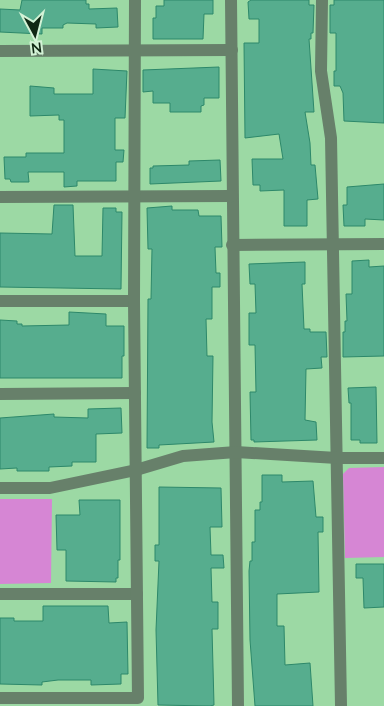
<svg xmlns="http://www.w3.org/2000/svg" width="384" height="706" font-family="Lato,sans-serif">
<rect width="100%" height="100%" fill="#9cd9a4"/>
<g fill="#d686d4">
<polygon points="384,467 384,557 345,558 343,474 349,468"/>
<polygon points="0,499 52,499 51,583 0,584"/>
</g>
<g fill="#56ad8e" stroke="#2d886a">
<polygon points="22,0 86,0 86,4 89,4 89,9 117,8 118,27 96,28 96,24 67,23 63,25 63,28 42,28 42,34 0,32 0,9 20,10"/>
<polygon points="164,0 213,0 213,14 204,14 203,39 153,39 153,18 156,18 156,6 164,6"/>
<polygon points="251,0 309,0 309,5 314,5 313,33 311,33 311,39 309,39 314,112 305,112 310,143 311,165 315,165 318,199 307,200 307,226 284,226 284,190 260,191 260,185 253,185 252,159 283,159 279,134 245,138 244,43 259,43 259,19 249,19 248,2"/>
<polygon points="334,0 384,0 384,123 344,121 343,93 340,86 334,86 334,71 336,71 336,33 330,33 330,5 334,5"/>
<polygon points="219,67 219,98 204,98 204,105 201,106 201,112 170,112 170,103 153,103 153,91 143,92 143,70"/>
<polygon points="93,69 127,71 125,118 115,118 115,150 124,150 123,162 116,162 116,181 77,181 77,186 64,187 64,172 28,172 29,182 11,182 10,179 5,179 4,157 26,157 26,153 64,153 64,120 59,120 59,115 30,116 30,86 54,88 54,94 93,94"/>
<polygon points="220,160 221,181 150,184 150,168 153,168 153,166 189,165 189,161"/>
<polygon points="384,184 384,220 365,219 365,226 344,226 343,205 347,205 347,187"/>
<polygon points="54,205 73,205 75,256 102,256 103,208 116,208 116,212 122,212 121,289 0,287 0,233 52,234"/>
<polygon points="172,206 172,210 198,210 199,216 221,216 222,247 215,247 216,273 220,273 220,287 212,287 212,319 206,319 207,356 213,356 212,422 214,442 159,445 159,448 147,448 148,299 151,299 152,249 148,249 147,208"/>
<polygon points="369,260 369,267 384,266 384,356 343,357 343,332 345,332 345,321 347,321 346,294 352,294 352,261"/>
<polygon points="305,262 305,284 302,284 304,329 310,329 310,332 326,332 327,357 321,357 322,368 306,369 305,420 316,422 317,440 254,442 254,440 251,440 250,392 256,392 255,345 249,345 249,313 256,313 255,284 250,284 249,264"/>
<polygon points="69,312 106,314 106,326 124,326 124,356 122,356 122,378 0,378 0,320 17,321 17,324 22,324 22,326 69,325"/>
<polygon points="376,387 377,443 360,443 360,440 351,440 351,403 349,403 348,388"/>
<polygon points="121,408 122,433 96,434 96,462 72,462 72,466 49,467 49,471 17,471 17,468 0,469 0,418 54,414 54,417 88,418 88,409"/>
<polygon points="262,475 282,475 282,482 313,481 316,517 323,517 323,532 318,532 319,592 277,594 277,626 284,626 285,665 310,663 313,706 255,706 250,640 249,571 250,561 252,561 252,542 255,542 255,510 260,510 260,502 262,502"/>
<polygon points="159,487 221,488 222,527 210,527 211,555 223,555 224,568 211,568 212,602 218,602 218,629 212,629 214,705 210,706 158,705 156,630 159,561 155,561 155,545 159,545"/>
<polygon points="79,500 120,500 120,560 118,560 118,578 116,578 116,582 66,581 66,550 57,550 56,515 80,515"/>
<polygon points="356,564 384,564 384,607 364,608 363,578 356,578"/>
<polygon points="43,606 108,606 109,623 127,622 128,674 121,674 121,684 91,685 91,680 58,680 42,682 42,685 0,684 0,618 14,618 14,621 43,621"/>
</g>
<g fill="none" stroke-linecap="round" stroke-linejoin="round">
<g stroke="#67806a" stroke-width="12">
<polyline points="231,0 238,706"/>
<polyline points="322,0 321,71 331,138 341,706"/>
<polyline points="0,51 232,50"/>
<polyline points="0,197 232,196"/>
<polyline points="232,245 384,244"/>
<polyline points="0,301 134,301"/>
<polyline points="0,394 135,393"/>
<polyline points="0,488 50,488 136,470 183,456 236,452 337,458 384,458"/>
<polyline points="0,594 137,594"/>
<polyline points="0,698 138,698 134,301 135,0"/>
</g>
</g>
<g transform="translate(35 35) rotate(173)" stroke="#d3f2d6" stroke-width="4" paint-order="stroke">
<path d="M0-4L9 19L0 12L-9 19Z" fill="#102814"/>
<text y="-8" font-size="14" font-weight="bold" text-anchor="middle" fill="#102814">N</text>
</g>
</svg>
